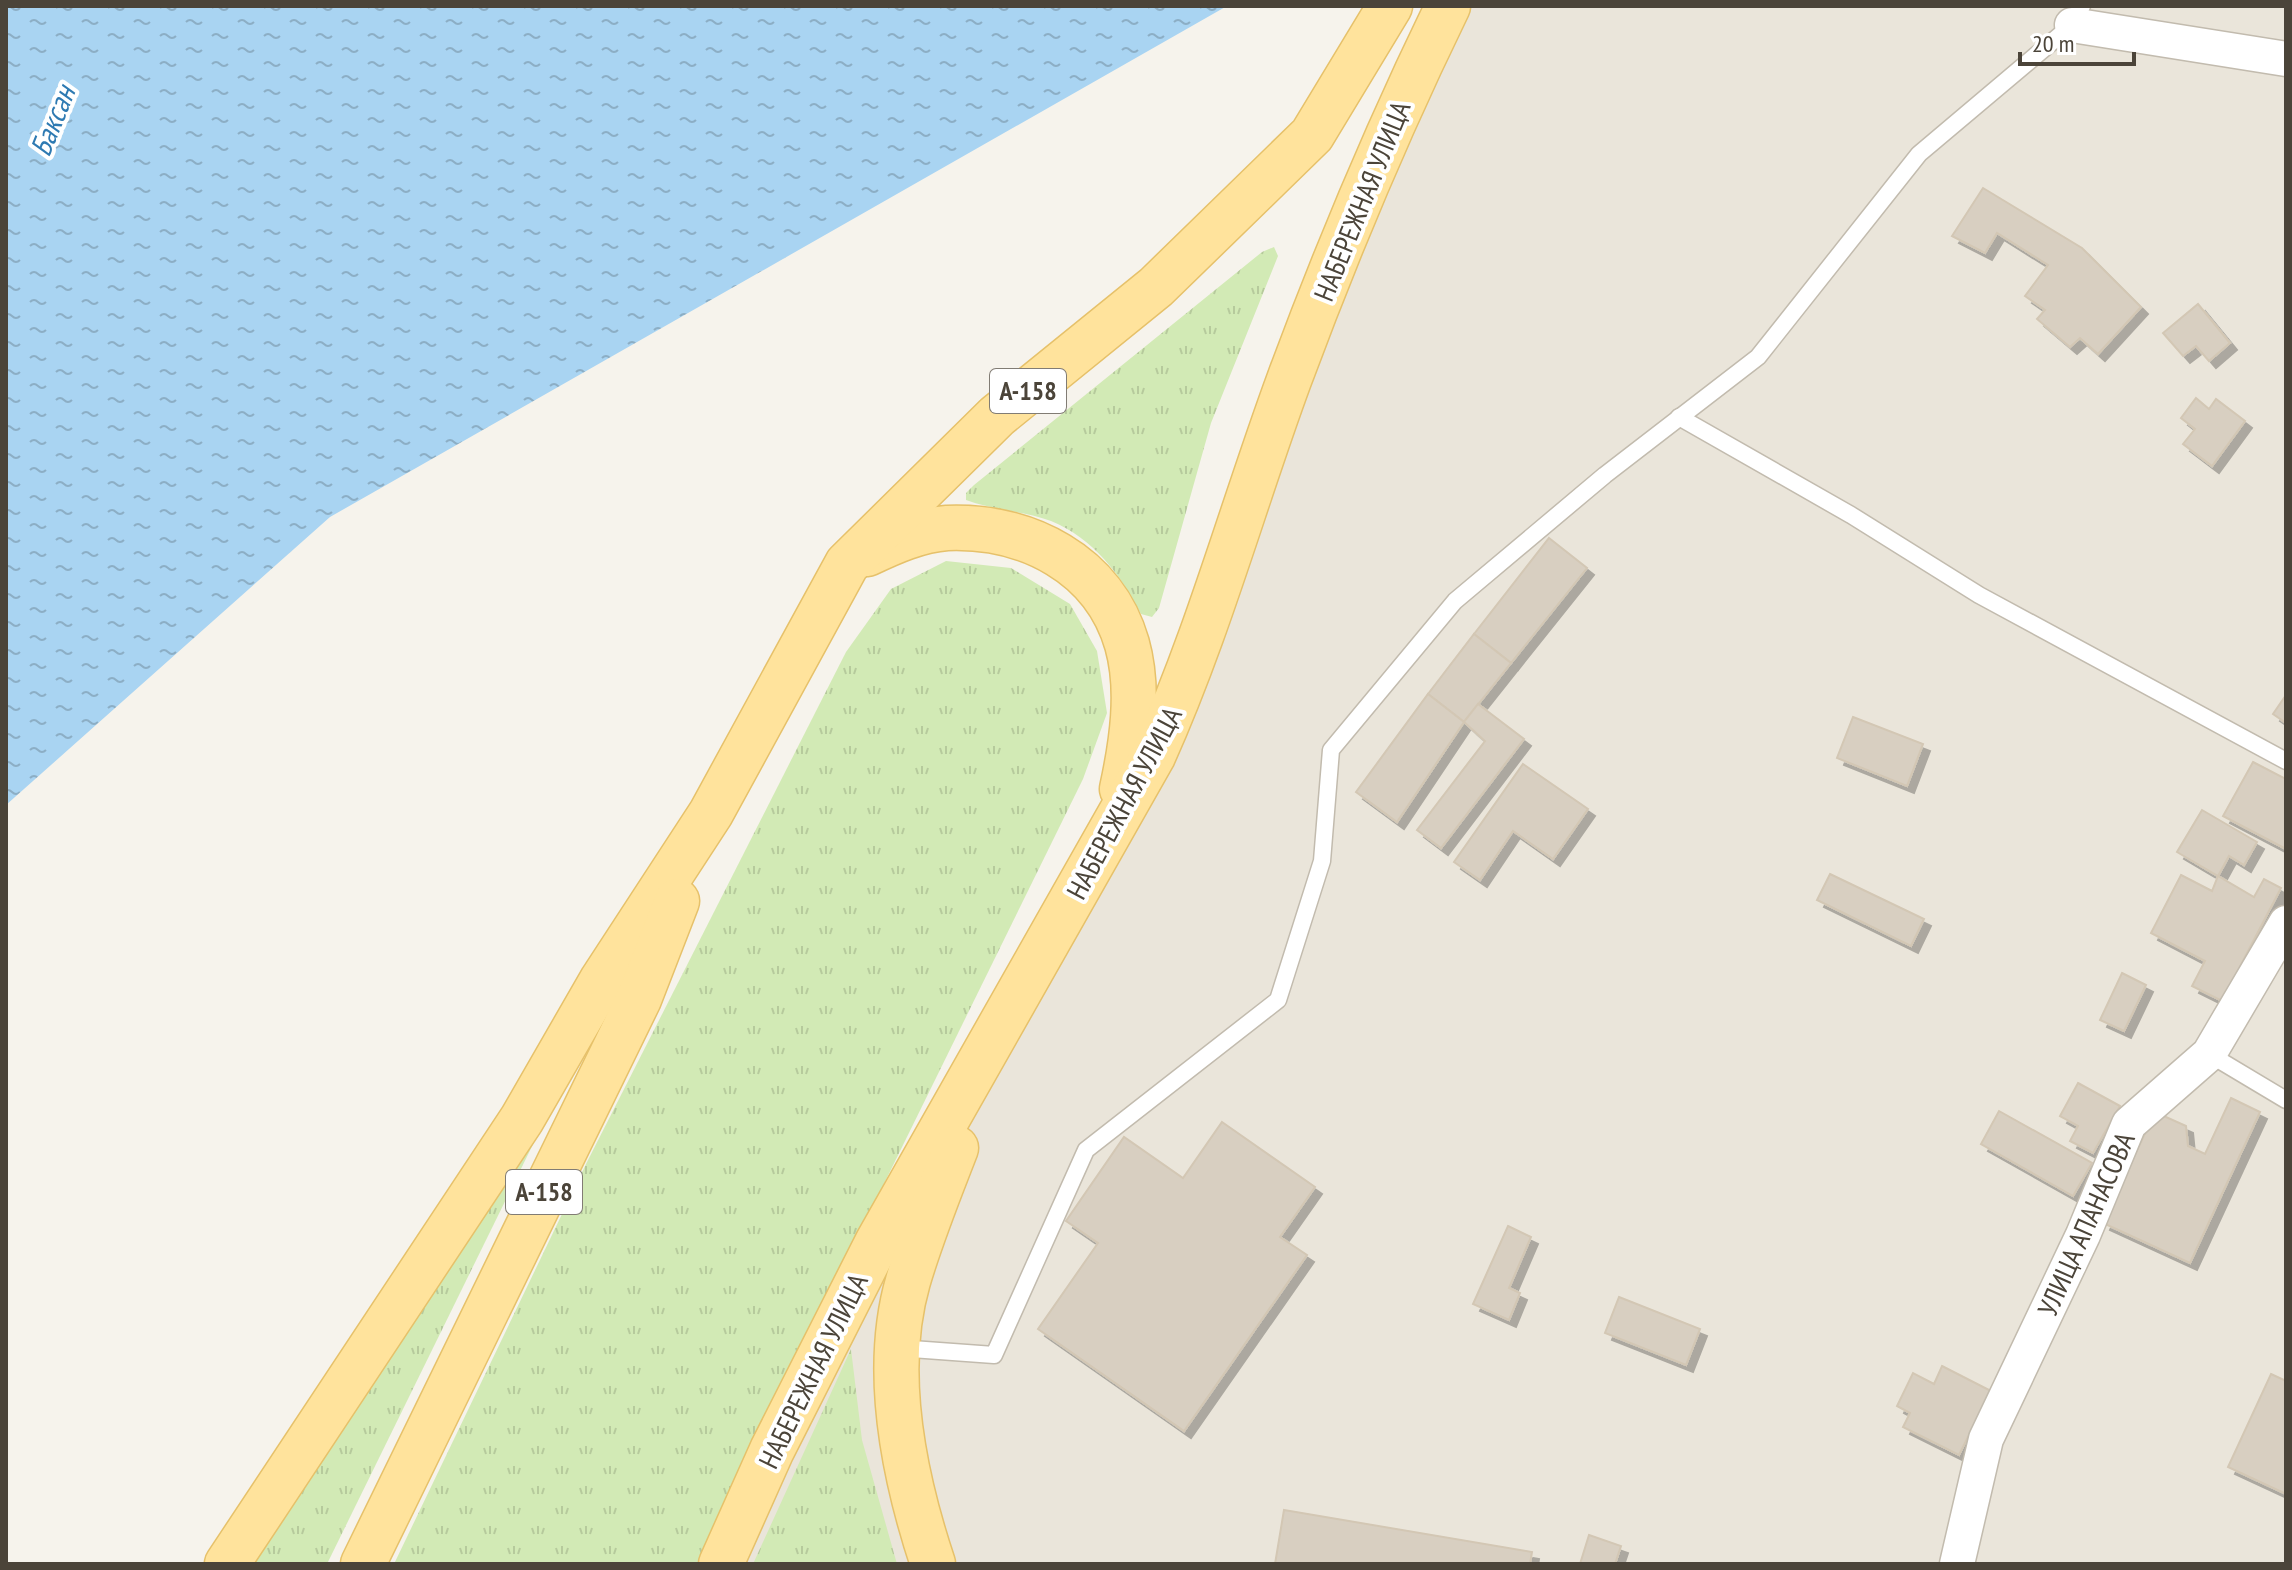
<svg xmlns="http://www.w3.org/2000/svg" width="2292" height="1570" font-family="'PT Sans Narrow',sans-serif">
<defs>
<pattern id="grass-tufts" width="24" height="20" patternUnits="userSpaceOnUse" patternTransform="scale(2)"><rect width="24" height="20" fill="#d2eab5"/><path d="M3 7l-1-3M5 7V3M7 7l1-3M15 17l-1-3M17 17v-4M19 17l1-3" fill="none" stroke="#b6ca9c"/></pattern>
<pattern id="water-ripples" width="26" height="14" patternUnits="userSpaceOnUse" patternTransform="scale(2)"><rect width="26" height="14" fill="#a9d4f2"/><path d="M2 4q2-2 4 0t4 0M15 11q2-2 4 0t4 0" fill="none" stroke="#8caec5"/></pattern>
<filter id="shadow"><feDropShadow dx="7" dy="7" stdDeviation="0" flood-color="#0004"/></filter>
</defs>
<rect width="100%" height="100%" fill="#f6f3ec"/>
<polygon fill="#eae5da" points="1448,6 2286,6 2286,1564 721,1564 1115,826"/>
<g fill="url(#grass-tufts)">
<path d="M 1274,247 L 1278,256 L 1211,423 L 1159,608 L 1152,617 L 1141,614 C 1120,574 1094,539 1051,521 C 1024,511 993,510 966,500 L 966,493 L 974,485 L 1262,252 Z"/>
<polygon points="946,561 1011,568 1070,604 1097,651 1107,713 1083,779 697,1564 394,1564 587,1162 846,652 891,589"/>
<polygon points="542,1126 327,1564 247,1564"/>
<polygon points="851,1349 862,1440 897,1564 753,1564"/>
</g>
<polygon fill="url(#water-ripples)" points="6,6 1227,6 330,517 6,805"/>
<g fill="#d8cfc1" stroke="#d3c7b4" stroke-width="2" filter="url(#shadow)">
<polygon points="1983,188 2082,248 2141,307 2098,354 2080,338 2070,347 2037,319 2045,310 2025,296 2048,265 1997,233 1985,253 1952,236"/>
<polygon points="2198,304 2230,343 2209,361 2196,346 2183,356 2163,333"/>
<polygon points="2196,398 2209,409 2216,399 2245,421 2212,466 2183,444 2195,429 2181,418"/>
<polygon points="1549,538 1587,568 1511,663 1474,634"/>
<polygon points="1474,634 1511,663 1464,722 1428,694"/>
<polygon points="1428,694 1464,722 1397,822 1356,792"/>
<polygon points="2286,695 2286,723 2273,714"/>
<polygon points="1478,704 1524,739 1441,848 1417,830 1485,741 1464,722"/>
<polygon points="1853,717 1923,744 1907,786 1837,758"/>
<polygon points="2253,762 2286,779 2286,849 2223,816"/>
<polygon points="1523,764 1588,809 1553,859 1513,831 1480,880 1454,862"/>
<polygon points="2202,810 2257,842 2244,865 2229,856 2218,876 2177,852"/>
<polygon points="1830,874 1924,919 1911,946 1817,900"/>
<polygon points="2181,875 2212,891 2218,876 2254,897 2264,879 2281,888 2222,1001 2192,986 2205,961 2151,933"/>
<polygon points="2122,973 2146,985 2124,1031 2100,1020"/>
<polygon points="2078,1083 2120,1106 2093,1153 2070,1141 2078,1126 2060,1116"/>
<polygon points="2231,1098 2260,1112 2190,1263 2103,1223 2155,1112 2186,1126 2188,1146 2205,1154"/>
<polygon points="1999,1111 2092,1163 2073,1196 1981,1144"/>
<polygon points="1222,1122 1315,1187 1280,1237 1307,1255 1184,1431 1038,1329 1098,1243 1066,1221 1124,1137 1183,1178"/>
<polygon points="1508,1226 1531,1237 1509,1288 1520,1293 1509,1320 1473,1304"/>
<polygon points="1619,1297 1700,1329 1686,1365 1605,1333"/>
<polygon points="1942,1366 1991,1391 1959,1455 1903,1427 1910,1413 1897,1406 1913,1373 1934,1384"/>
<polygon points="2271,1374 2286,1381 2286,1494 2228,1467"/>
<polygon points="1284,1510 1532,1552 1530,1564 1275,1564"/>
<polygon points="1589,1535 1621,1546 1615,1564 1580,1564"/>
</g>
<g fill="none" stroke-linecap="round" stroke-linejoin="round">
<defs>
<g id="lane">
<polyline points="1679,417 1851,515 1979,595 2286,761"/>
<polyline points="2209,1054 2286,1100"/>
<polyline points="898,1348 994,1355 1086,1150 1278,1000 1322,861 1331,750 1455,601 1605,475 1758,357 1919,154 2072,25 2082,6"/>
</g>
<g id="street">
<polyline points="2072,25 2286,59"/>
<polyline points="1957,1564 1986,1439 2083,1235 2129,1124 2209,1054 2286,923"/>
</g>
<g id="primary">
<path d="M 867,554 C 892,542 919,530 947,528 C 1027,525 1104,564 1127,644 C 1140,690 1132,743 1122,789"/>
<polyline points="227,1564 522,1119 602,980 711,813 847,564 997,416 1156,287 1312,135 1390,6"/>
<polyline points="363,1564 639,999 677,901"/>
<path d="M 721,1564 L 772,1450 L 878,1241 L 1153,756 C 1208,634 1243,505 1289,380 C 1336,253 1389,127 1448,6"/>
<path d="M 933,1564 C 904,1477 882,1371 908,1281 C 921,1236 939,1192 956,1148"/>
</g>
</defs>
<use href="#lane" stroke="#c2bbae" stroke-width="19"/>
<use href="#street" stroke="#c2bbae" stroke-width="37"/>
<use href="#primary" stroke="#e6c16a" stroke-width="47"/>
<use href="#lane" stroke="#fff" stroke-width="16"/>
<use href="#street" stroke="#fff" stroke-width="34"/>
<use href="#primary" stroke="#ffe39c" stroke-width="44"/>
</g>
<g text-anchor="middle" stroke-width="8" stroke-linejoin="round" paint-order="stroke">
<g fill="#fff" stroke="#817c74" stroke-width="2">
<rect x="990" y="369" width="76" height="44" rx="6"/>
<rect x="506" y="1170" width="76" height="44" rx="6"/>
</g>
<g font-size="26" font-weight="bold" fill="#4b4439">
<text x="1028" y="400">А-158</text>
<text x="544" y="1201">А-158</text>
</g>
<g font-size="28" fill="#4b4439" stroke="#fff">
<text transform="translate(1362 201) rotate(-68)" y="10">НАБЕРЕЖНАЯ УЛИЦА</text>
<text transform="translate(1124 803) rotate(-62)" y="10">НАБЕРЕЖНАЯ УЛИЦА</text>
<text transform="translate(2086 1224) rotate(-66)" y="10">УЛИЦА АПАНАСОВА</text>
<text transform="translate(813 1371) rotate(-64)" y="10">НАБЕРЕЖНАЯ УЛИЦА</text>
</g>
<g font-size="30" font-style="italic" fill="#2e7ab2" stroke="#fff">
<text transform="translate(53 121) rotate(-68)" y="10">Баксан</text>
</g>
</g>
<rect width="2292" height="1570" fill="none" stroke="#4b4439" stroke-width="16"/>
<path d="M2020 52v12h114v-12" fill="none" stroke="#4b4439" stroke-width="4"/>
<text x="2032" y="52" font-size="24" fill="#4b4439" stroke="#ffffff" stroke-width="6" paint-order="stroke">20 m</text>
</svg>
